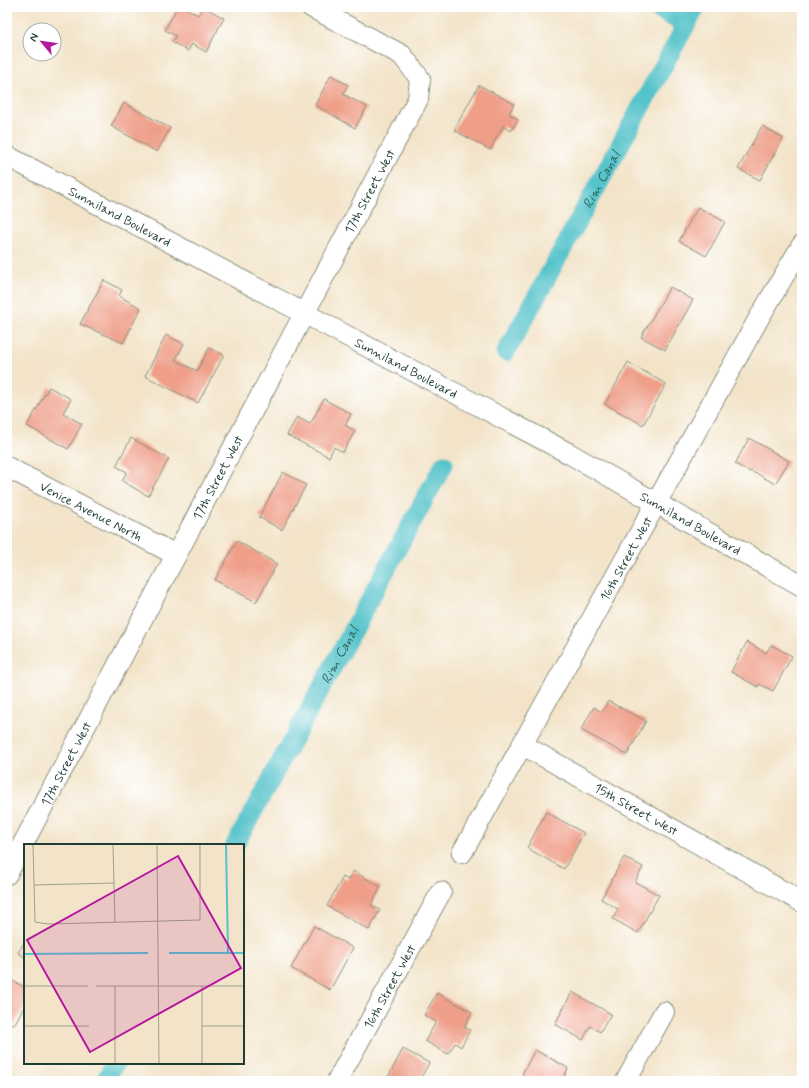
<svg xmlns="http://www.w3.org/2000/svg" width="809" height="1088" font-family="Mynerve,sans-serif">
<rect width="100%" height="100%" fill="#fff"/>
<filter id="ink" filterUnits="userSpaceOnUse"><feTurbulence type="fractalNoise" baseFrequency=".025" numOctaves="2"/><feDisplacementMap in="SourceGraphic" scale="8" xChannelSelector="R" yChannelSelector="G"/><feConvolveMatrix kernelMatrix="1 2 1 2 8 2 1 2 1" color-interpolation-filters="sRGB"/></filter>
<filter id="wash" filterUnits="userSpaceOnUse"><feTurbulence type="fractalNoise" baseFrequency=".012" numOctaves="4" result="noise"/><feDisplacementMap in="SourceGraphic" scale="16" xChannelSelector="R" yChannelSelector="G"/><feGaussianBlur stdDeviation="0.9" result="paint"/><feColorMatrix in="noise" values="0 0 0 0 0 0 0 0 0 0 0 0 0 0 0 0 0 1.4 0 .05"/><feComposite in="paint" operator="in"/></filter>
<g filter="url(#wash)">
<rect width="100%" height="100%" fill="#f3e4c9"/>
<g fill="none" stroke-linecap="round" stroke-linejoin="round">
<g stroke="#55c3ca" stroke-width="19">
<polyline points="654,7 686,24"/>
<path id="s1" d="M 506,352 L 696,7"/>
<path id="s2" d="M 235,845 L 444,464"/>
<polyline points="105,1081 115,1063"/>
</g>
</g>
<g id="blocks">
<g fill="#ef9e88">
<polygon points="177,7 183,7 198,15 203,7 204,7 224,18 206,52 192,44 188,51 172,42 176,36 165,30"/>
<polygon points="331,75 348,85 343,94 367,107 355,128 315,105"/>
<polygon points="479,85 514,104 509,114 518,119 511,131 503,126 490,150 454,130"/>
<polygon points="124,103 170,128 157,152 111,126"/>
<polygon points="762,126 783,138 760,180 738,169"/>
<polygon points="698,207 725,222 706,256 679,241"/>
<polygon points="104,280 122,290 119,296 141,308 123,343 80,324"/>
<polygon points="670,287 693,300 665,350 641,337"/>
<polygon points="166,335 184,344 175,360 197,371 209,348 224,355 198,403 145,376"/>
<polygon points="628,362 666,384 643,425 605,404"/>
<polygon points="49,387 71,399 63,413 82,424 68,449 27,426"/>
<polygon points="324,399 351,414 345,425 355,431 343,452 334,447 329,457 287,435 297,417 310,424"/>
<polygon points="131,438 169,459 148,496 122,481 127,472 116,466"/>
<polygon points="749,438 789,461 775,484 756,473 756,474 751,471 750,472 735,464"/>
<polygon points="283,472 306,485 282,530 259,517"/>
<polygon points="237,541 277,564 256,602 215,580"/>
<polygon points="747,642 766,653 771,645 792,656 773,691 759,684 758,687 731,672"/>
<polygon points="608,701 646,721 627,755 581,730 594,707 602,712"/>
<polygon points="546,812 584,833 564,869 527,848"/>
<polygon points="624,857 643,867 635,882 659,895 638,933 613,919 618,909 601,899"/>
<polygon points="353,871 381,887 371,905 380,910 369,930 327,906 343,877 348,880"/>
<polygon points="314,926 353,948 330,990 291,968"/>
<polygon points="25,941 25,957 18,953"/>
<polygon points="8,978 25,988 25,1005 14,1025 7,1021 7,980"/>
<polygon points="572,992 611,1014 600,1032 590,1026 583,1040 555,1024"/>
<polygon points="437,993 472,1012 464,1027 470,1030 461,1047 455,1043 448,1054 425,1041 436,1022 424,1015"/>
<polygon points="403,1049 429,1063 419,1081 386,1081"/>
<polygon points="535,1050 568,1068 562,1081 524,1081 526,1077 522,1074"/>
</g>
</g>
</g>
<g filter="url(#ink)">
<use href="#blocks" fill-opacity="0" stroke="#89907e" stroke-width="1"/>
<g fill="none" stroke-linecap="round" stroke-linejoin="round">
<defs>
<g id="street">
<path id="s3" d="M 7,156 L 570,454 L 802,586"/>
<path id="s4" d="M 7,467 L 176,555"/>
<path id="s5" d="M 523,745 L 802,902"/>
<path id="s6" d="M 462,853 L 759,318 L 802,245"/>
<path id="s7" d="M 7,874 L 418,99 L 420,79 L 402,55 L 311,7"/>
<path id="s8" d="M 337,1081 L 441,892"/>
<polyline points="626,1081 664,1012"/>
</g>
</defs>
<use href="#street" stroke="#89907e" stroke-width="22"/>
<use href="#street" stroke="#fff" stroke-width="20"/>
</g>
</g>
<g text-anchor="middle" stroke-width="3.5" stroke-linejoin="round" paint-order="stroke">
<g font-size="13" fill="#1f3d34" stroke="#fff">
<text dy="5" stroke="none"><textPath href="#s7" startOffset="773">17th Street West</textPath></text>
<text dy="5" stroke="none"><textPath href="#s3" startOffset="128">Sunniland Boulevard</textPath></text>
<text dy="5" stroke="none"><textPath href="#s3" startOffset="452">Sunniland Boulevard</textPath></text>
<text dy="5" stroke="none"><textPath href="#s7" startOffset="449">17th Street West</textPath></text>
<text dy="5" stroke="none"><textPath href="#s4" startOffset="95">Venice Avenue North</textPath></text>
<text dy="5" stroke="none"><textPath href="#s3" startOffset="776">Sunniland Boulevard</textPath></text>
<text dy="5" stroke="none"><textPath href="#s6" startOffset="337">16th Street West</textPath></text>
<text dy="5" stroke="none"><textPath href="#s7" startOffset="125">17th Street West</textPath></text>
<text dy="5" stroke="none"><textPath href="#s5" startOffset="130">15th Street West</textPath></text>
<text dy="5" stroke="none"><textPath href="#s8" startOffset="108">16th Street West</textPath></text>
</g>
<g font-size="14" font-style="italic" fill="#2f6561" stroke="#fff">
<text dy="5" stroke="none"><textPath href="#s1" startOffset="197">Rim Canal</textPath></text>
<text dy="5" stroke="none"><textPath href="#s2" startOffset="217">Rim Canal</textPath></text>
</g>
</g>
<g transform="translate(24 844)">
<rect width="220" height="220" fill="#f3e4c9"/>
<path fill="none" stroke="#55c3ca" stroke-width="2" d="M 202,1 L 204,109M 145,109 L 220,109M 0,110 L 124,109"/>
<path fill="none" stroke="#9ea18d" stroke-width="1" d="M 9,1 L 11,78 L 24,80 L 176,76 L 176,1M 89,1 L 91,79M 133,1 L 135,219M 10,41 L 90,39M 0,142 L 64,142M 72,142 L 220,142M 0,182 L 65,182M 178,182 L 220,182M 91,219 L 91,142M 178,219 L 178,142"/>
<path fill="#b5179e" fill-opacity="0.15" stroke="#b5179e" stroke-width="2" d="M 154,12 L 217,124 L 66,208 L 3,96 Z"/>
<rect width="220" height="220" fill="none" stroke="#1f3d34" stroke-width="2"/>
</g>
<rect width="809" height="1088" fill="none" stroke="#fff" stroke-width="24"/>
<g transform="translate(42 42) rotate(299)"><circle r="19" fill="#ffffff" stroke="#a5b1ae"/>
<path d="M0-3L7 15L0 10L-7 15Z" fill="#b5179e"/>
<text y="-6" font-size="11" font-weight="bold" text-anchor="middle" fill="#1f3d34">N</text>
</g>
</svg>
